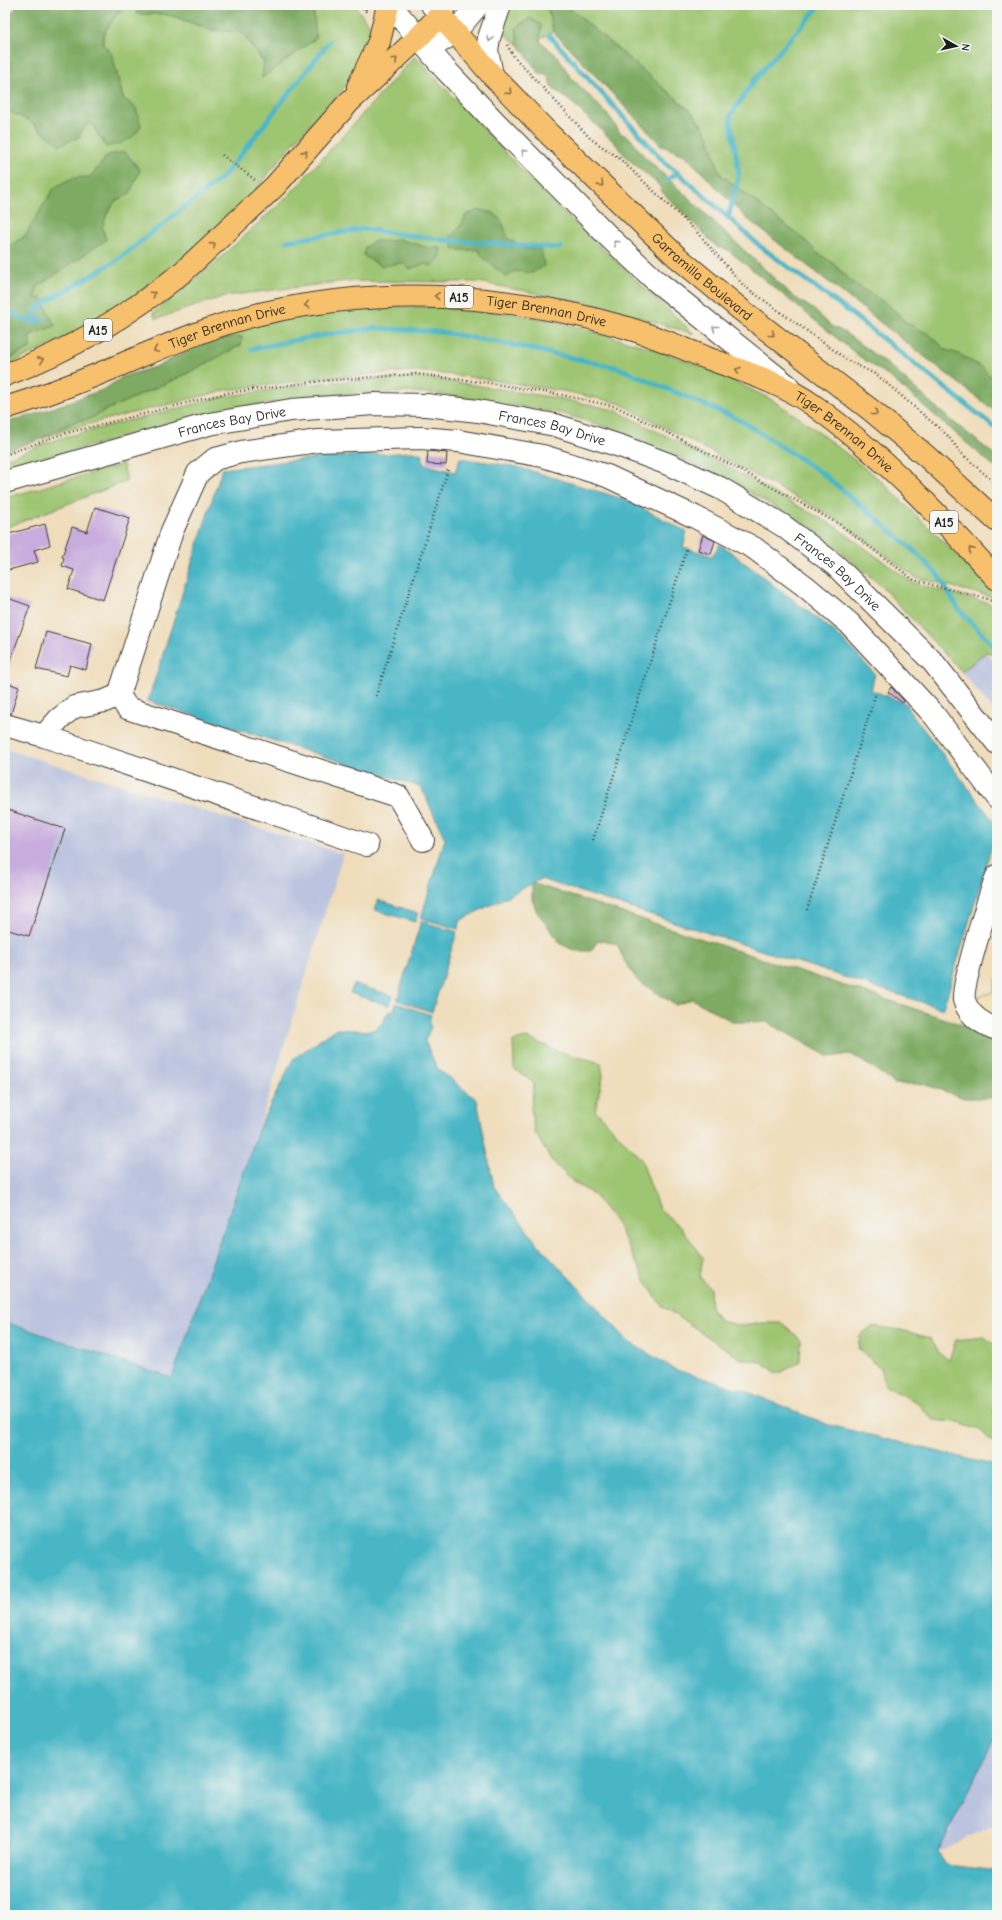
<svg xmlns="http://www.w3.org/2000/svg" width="1002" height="1920" font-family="'Comic Neue',sans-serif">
<rect width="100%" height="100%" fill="#f6f6f2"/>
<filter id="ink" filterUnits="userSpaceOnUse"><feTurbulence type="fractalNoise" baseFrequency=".025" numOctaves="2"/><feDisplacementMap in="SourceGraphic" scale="8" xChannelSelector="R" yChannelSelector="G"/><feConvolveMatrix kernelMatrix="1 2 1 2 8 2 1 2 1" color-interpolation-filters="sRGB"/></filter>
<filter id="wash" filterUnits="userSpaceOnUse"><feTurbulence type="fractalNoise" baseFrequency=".012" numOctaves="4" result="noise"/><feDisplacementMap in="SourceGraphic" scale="16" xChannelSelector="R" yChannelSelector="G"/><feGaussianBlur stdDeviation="0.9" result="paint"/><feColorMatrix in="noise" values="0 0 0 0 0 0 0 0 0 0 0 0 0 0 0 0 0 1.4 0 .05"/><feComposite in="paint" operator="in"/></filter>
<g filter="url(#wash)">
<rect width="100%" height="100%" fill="#efddbb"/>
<g fill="#bbc3de">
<polygon points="986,652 997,666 997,715 962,672"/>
<polygon points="5,749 343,854 259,1128 172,1378 5,1322"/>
<polygon points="997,1734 997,1823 938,1852"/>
</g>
<g fill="#9ec571" stroke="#5d7046">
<polygon points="129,5 139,5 137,14 163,14 176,17 211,30 241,32 264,63 262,77 316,38 313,5 355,5 365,20 376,31 353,78 288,149 246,203 177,264 132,298 55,343 5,366 5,361 30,348 29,335 37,287 106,240 102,227 107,214 115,201 130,193 108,155 90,178 72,178 54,188 25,236 5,249 5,111 8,111 30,121 44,134 92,123 98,136 136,108 123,98 112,55 103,44 103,35 115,16"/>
<polygon points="509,5 547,5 553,31 540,39 541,25 517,27 518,44 501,32"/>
<polygon points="566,5 997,5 997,380 990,376 983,368 959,354 946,350 930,335 905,322 889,305 853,283 830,261 817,253 807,242 720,174 709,137 694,114"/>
<polygon points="415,56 547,197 694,334 605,307 479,282 346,281 225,296 156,319 153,313 219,259 291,193"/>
<polygon points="353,307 464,307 555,321 651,348 712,370 772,400 804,421 879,479 997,594 997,600 988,596 915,577 838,520 734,464 619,403 563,391 479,378 416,371 320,378 227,390 104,420 59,432 39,440 59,429 77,421 90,419 104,411 184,375 241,345 242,337 227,338 192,347 225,333 262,323"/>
<polygon points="417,377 442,380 562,399 615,410 731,469 836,527 913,583 988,603 997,608 997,657 995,654 986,652 962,672 881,586 827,540 804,524 729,480 614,429 560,413 440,394 415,392 323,395 230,410 5,468 5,459 61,438 227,396 322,383"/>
<polygon points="123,464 127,481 5,528 5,498"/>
<polygon points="527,1038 557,1051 601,1063 603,1076 595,1110 641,1159 659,1209 681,1228 703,1257 700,1277 710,1288 711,1308 720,1321 742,1326 763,1323 782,1323 801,1340 800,1362 778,1374 762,1362 741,1359 661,1305 645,1280 617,1224 594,1195 572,1181 551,1160 534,1131 531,1108 534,1083 514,1069 513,1041"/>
<polygon points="873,1326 901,1330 930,1338 940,1354 949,1359 956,1340 984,1337 997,1346 997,1404 993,1414 997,1416 997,1447 980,1430 955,1422 933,1420 916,1402 885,1386 880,1368 858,1348 860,1335"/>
</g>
<g fill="#7eaa63" stroke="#4d6340">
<path d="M 5,5 L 14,12 L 17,5 L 129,5 L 115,16 L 103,35 L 103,44 L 112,55 L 123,98 L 136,108 L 141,126 C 132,141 123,143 106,147 L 92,123 L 85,125 L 79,137 L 60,145 L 30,121 L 8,111 L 5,111 Z"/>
<polygon points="139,5 313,5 316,38 262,78 264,62 241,32 211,30 176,17 163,14 136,14"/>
<polygon points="547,5 566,5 694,114 709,137 720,174 807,242 817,253 830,261 853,283 889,305 905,322 930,335 946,350 959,354 983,368 990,376 997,380 997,413 745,217 685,155 662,146 553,31"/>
<polygon points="530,18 541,25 540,41 558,57 570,76 610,117 620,133 629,137 644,156 794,297 813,309 831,326 844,332 891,367 940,411 997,457 997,469 910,394 886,374 860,357 728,250 717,247 662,192 659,185 626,157 614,142 571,102 551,87 549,77 538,72 518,44 516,27"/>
<polygon points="125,152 140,170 130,193 115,201 107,214 102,227 106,240 37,287 35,298 42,298 55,326 30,335 30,348 5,361 5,249 25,236 54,188 72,178 90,177 108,155"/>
<polygon points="479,210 494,213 502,222 508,238 525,249 541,249 544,266 532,273 515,271 507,277 482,257 479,250 454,250 451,237 462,224 466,215"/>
<polygon points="399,239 432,249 440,247 441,256 433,266 423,264 410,269 402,263 381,266 364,256 365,247 375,241 390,241"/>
<polygon points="242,337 241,345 184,375 104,411 90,419 77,421 59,429 39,440 5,451 5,423 41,412 105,389 122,377 161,365 192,347 227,338"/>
<polygon points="532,883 997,1036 997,1092 993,1098 964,1098 923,1084 895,1084 872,1067 850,1054 829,1057 767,1022 733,1022 692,999 676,1005 638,981 624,960 617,944 598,940 591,951 575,951 561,944 537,912 532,900"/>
</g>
<polygon fill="#eeda9e" stroke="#857b5d" points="997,978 997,1024 973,1007 978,997 993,992"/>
<g fill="#4ab6c6" stroke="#336971">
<polygon points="411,452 423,454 423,464 455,472 460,458 518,467 627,500 687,532 683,547 712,556 720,544 835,632 875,674 871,690 907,704 909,710 994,822 997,829 943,1009 541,879 461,920 458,929 421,918 445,839 421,787 148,701 222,469 305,459"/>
<polygon points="378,900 418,913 415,922 375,910"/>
<polygon points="421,921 457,932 432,1012 397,1000"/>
<polygon points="354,984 393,996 390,1006 350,993"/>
<polygon points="396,1003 431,1015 429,1023 431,1027 425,1041 437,1068 477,1100 494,1187 537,1243 629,1342 676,1370 743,1390 829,1425 997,1466 997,1734 938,1852 947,1865 997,1871 997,1915 5,1915 5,1322 172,1378 259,1128 293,1059 336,1029 371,1031 380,1026 389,1011 393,1012"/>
</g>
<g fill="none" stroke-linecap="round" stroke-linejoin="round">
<g stroke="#4ab6c6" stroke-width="5">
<polyline points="549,35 666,164 683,177 761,247 848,311 997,429"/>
<polyline points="667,180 677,173"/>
<polyline points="728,218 739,174 730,116 756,78 820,5"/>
<polyline points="287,241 364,229 445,240 559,248 561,247"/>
<path d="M 5,307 C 17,317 28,325 43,319"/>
<polyline points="35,322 34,313 46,302 116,261 223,177 330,41"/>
<polyline points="251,349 312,337 374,328 440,332 508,344 619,368 742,421 822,473 911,548 938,575 959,610 997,649"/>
</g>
</g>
<g id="blocks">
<g fill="#c7acdd">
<polygon points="428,451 447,453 446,465 427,464"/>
<polygon points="95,507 130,518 103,600 68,589 74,570 62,566 64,558 62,557 72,527 87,532"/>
<polygon points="45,524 50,545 34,550 38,562 5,571 5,535"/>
<polygon points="703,535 715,541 711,554 698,550"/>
<polygon points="5,597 30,606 7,670 5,670"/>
<polygon points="46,632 92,644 86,670 70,665 67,676 36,669"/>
<polygon points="5,682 19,687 11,714 5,713"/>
<polygon points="891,687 904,701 903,703 888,692"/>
<polygon points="5,809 65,829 29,936 5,929"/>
</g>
</g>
</g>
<g filter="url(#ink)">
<use href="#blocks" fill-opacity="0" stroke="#3c3934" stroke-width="1"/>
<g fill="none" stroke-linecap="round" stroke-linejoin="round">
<defs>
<g id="minor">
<polyline points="390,5 445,69 496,123 611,239 655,280 788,386"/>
<polyline points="432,5 440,15 445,5"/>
<polyline points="429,49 455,32 478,5"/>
<polyline points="492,75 487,50 489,38 500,5"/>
<path id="s1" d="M 5,482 L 209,424 L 291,410 L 375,404 L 426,405 L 478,411 L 555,425 L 623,447 L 668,464 L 720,488 L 782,525 L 835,565 L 933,662 L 997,743"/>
<polyline points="119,695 127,708 398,796 423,840"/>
<polyline points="5,725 44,736 367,845"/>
<polyline points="44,736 59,719 74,707 105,701 119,695 172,531 198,473 215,459 241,452 318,441 421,438 458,441 543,456 607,476 695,517 754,548 805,586 849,623 934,715 997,798"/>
<path d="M 997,876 C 990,894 961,986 964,1000 C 969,1016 982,1024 997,1029"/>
</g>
<g id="major">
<polyline points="358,87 379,42 388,5"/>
<path id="s2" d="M 5,375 C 69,351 131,314 184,271 L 275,186 L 349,102 L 419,37 L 440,15 L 492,75 L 549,134 L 676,256 L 740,309 L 872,411 L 926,456 L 997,521"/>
<path id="s3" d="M 5,408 C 51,394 95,376 139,357 C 180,340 220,323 264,313 C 383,286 507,293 624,327 C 652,335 680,347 707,358 C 742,371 782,383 813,405 C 882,454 941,517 997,579"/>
</g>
</defs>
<use href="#minor" stroke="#3c3934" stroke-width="24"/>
<use href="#major" stroke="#3c3934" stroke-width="24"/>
<g stroke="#3c3934" stroke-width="2.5" stroke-dasharray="1 3" stroke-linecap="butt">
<polyline points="360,5 368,14"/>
<polyline points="365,5 366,11"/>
<polyline points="507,45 514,57 591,139 619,158 695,230 744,286 849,361 877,375 947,435 961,453 997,485"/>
<polyline points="222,155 255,180"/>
<polyline points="5,455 59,435 227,393 321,381 416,374 489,383 562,395 617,407 733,466 839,524 914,580 988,599 997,605"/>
<polyline points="376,696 448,470"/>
<polyline points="593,840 687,548"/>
<polyline points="807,910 876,693"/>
</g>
<use href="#minor" stroke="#fff" stroke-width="22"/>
<use href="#major" stroke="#f7c06c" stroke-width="22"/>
</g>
<defs><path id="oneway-chevron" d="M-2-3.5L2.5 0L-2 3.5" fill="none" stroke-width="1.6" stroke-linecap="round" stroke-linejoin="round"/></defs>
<g stroke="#999">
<use href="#oneway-chevron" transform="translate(490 39) rotate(105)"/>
<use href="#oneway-chevron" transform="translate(524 152) rotate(-134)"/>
<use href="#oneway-chevron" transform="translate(616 243) rotate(-137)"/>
<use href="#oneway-chevron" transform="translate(715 328) rotate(-142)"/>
</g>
<g stroke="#8a6e44">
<use href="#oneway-chevron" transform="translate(395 60) rotate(-43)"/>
<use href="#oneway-chevron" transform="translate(509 92) rotate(46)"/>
<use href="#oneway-chevron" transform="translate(305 153) rotate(-48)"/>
<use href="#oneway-chevron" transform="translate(601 184) rotate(44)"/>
<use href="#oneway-chevron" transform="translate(213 245) rotate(-42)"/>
<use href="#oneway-chevron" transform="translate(153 294) rotate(-34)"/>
<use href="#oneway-chevron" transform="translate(437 296) rotate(-177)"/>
<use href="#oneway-chevron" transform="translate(307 305) rotate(170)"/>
<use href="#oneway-chevron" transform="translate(772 334) rotate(38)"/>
<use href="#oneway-chevron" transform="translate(156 350) rotate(157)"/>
<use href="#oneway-chevron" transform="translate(41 360) rotate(-26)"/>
<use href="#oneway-chevron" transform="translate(738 370) rotate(-158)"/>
<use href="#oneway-chevron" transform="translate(875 413) rotate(39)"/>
<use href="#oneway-chevron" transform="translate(971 550) rotate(-132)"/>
</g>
</g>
<g text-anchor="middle" stroke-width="3" stroke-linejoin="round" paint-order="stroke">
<g fill="#f6f6f2" stroke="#5d5d5c" stroke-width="1">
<rect x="445" y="286" width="28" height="22" rx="3"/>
<rect x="84" y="319" width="28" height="22" rx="3"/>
<rect x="930" y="511" width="28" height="22" rx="3"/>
</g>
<g font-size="13" font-weight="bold" fill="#1c1c1c">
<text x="459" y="302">A15</text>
<text x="98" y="335">A15</text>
<text x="944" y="527">A15</text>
</g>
<g font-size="14" fill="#1c1c1c" stroke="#f6f6f2">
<text dy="5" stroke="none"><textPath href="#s2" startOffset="941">Garramilla Boulevard</textPath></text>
<text dy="5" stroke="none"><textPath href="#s3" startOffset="561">Tiger Brennan Drive</textPath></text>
<text dy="5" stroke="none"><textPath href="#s3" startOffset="237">Tiger Brennan Drive</textPath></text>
<text dy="5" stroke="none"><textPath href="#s1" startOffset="235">Frances Bay Drive</textPath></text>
<text dy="5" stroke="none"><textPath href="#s1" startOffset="559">Frances Bay Drive</textPath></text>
<text dy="5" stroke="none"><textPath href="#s3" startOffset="886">Tiger Brennan Drive</textPath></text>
<text dy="5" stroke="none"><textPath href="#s1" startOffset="883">Frances Bay Drive</textPath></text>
</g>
</g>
<rect width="1002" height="1920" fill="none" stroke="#f6f6f2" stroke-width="20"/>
<g transform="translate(956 46) rotate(98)" stroke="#f6f6f2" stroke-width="3" paint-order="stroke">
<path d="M0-3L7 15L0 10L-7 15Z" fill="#1c1c1c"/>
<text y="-6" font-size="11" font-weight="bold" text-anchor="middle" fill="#1c1c1c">N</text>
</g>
</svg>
